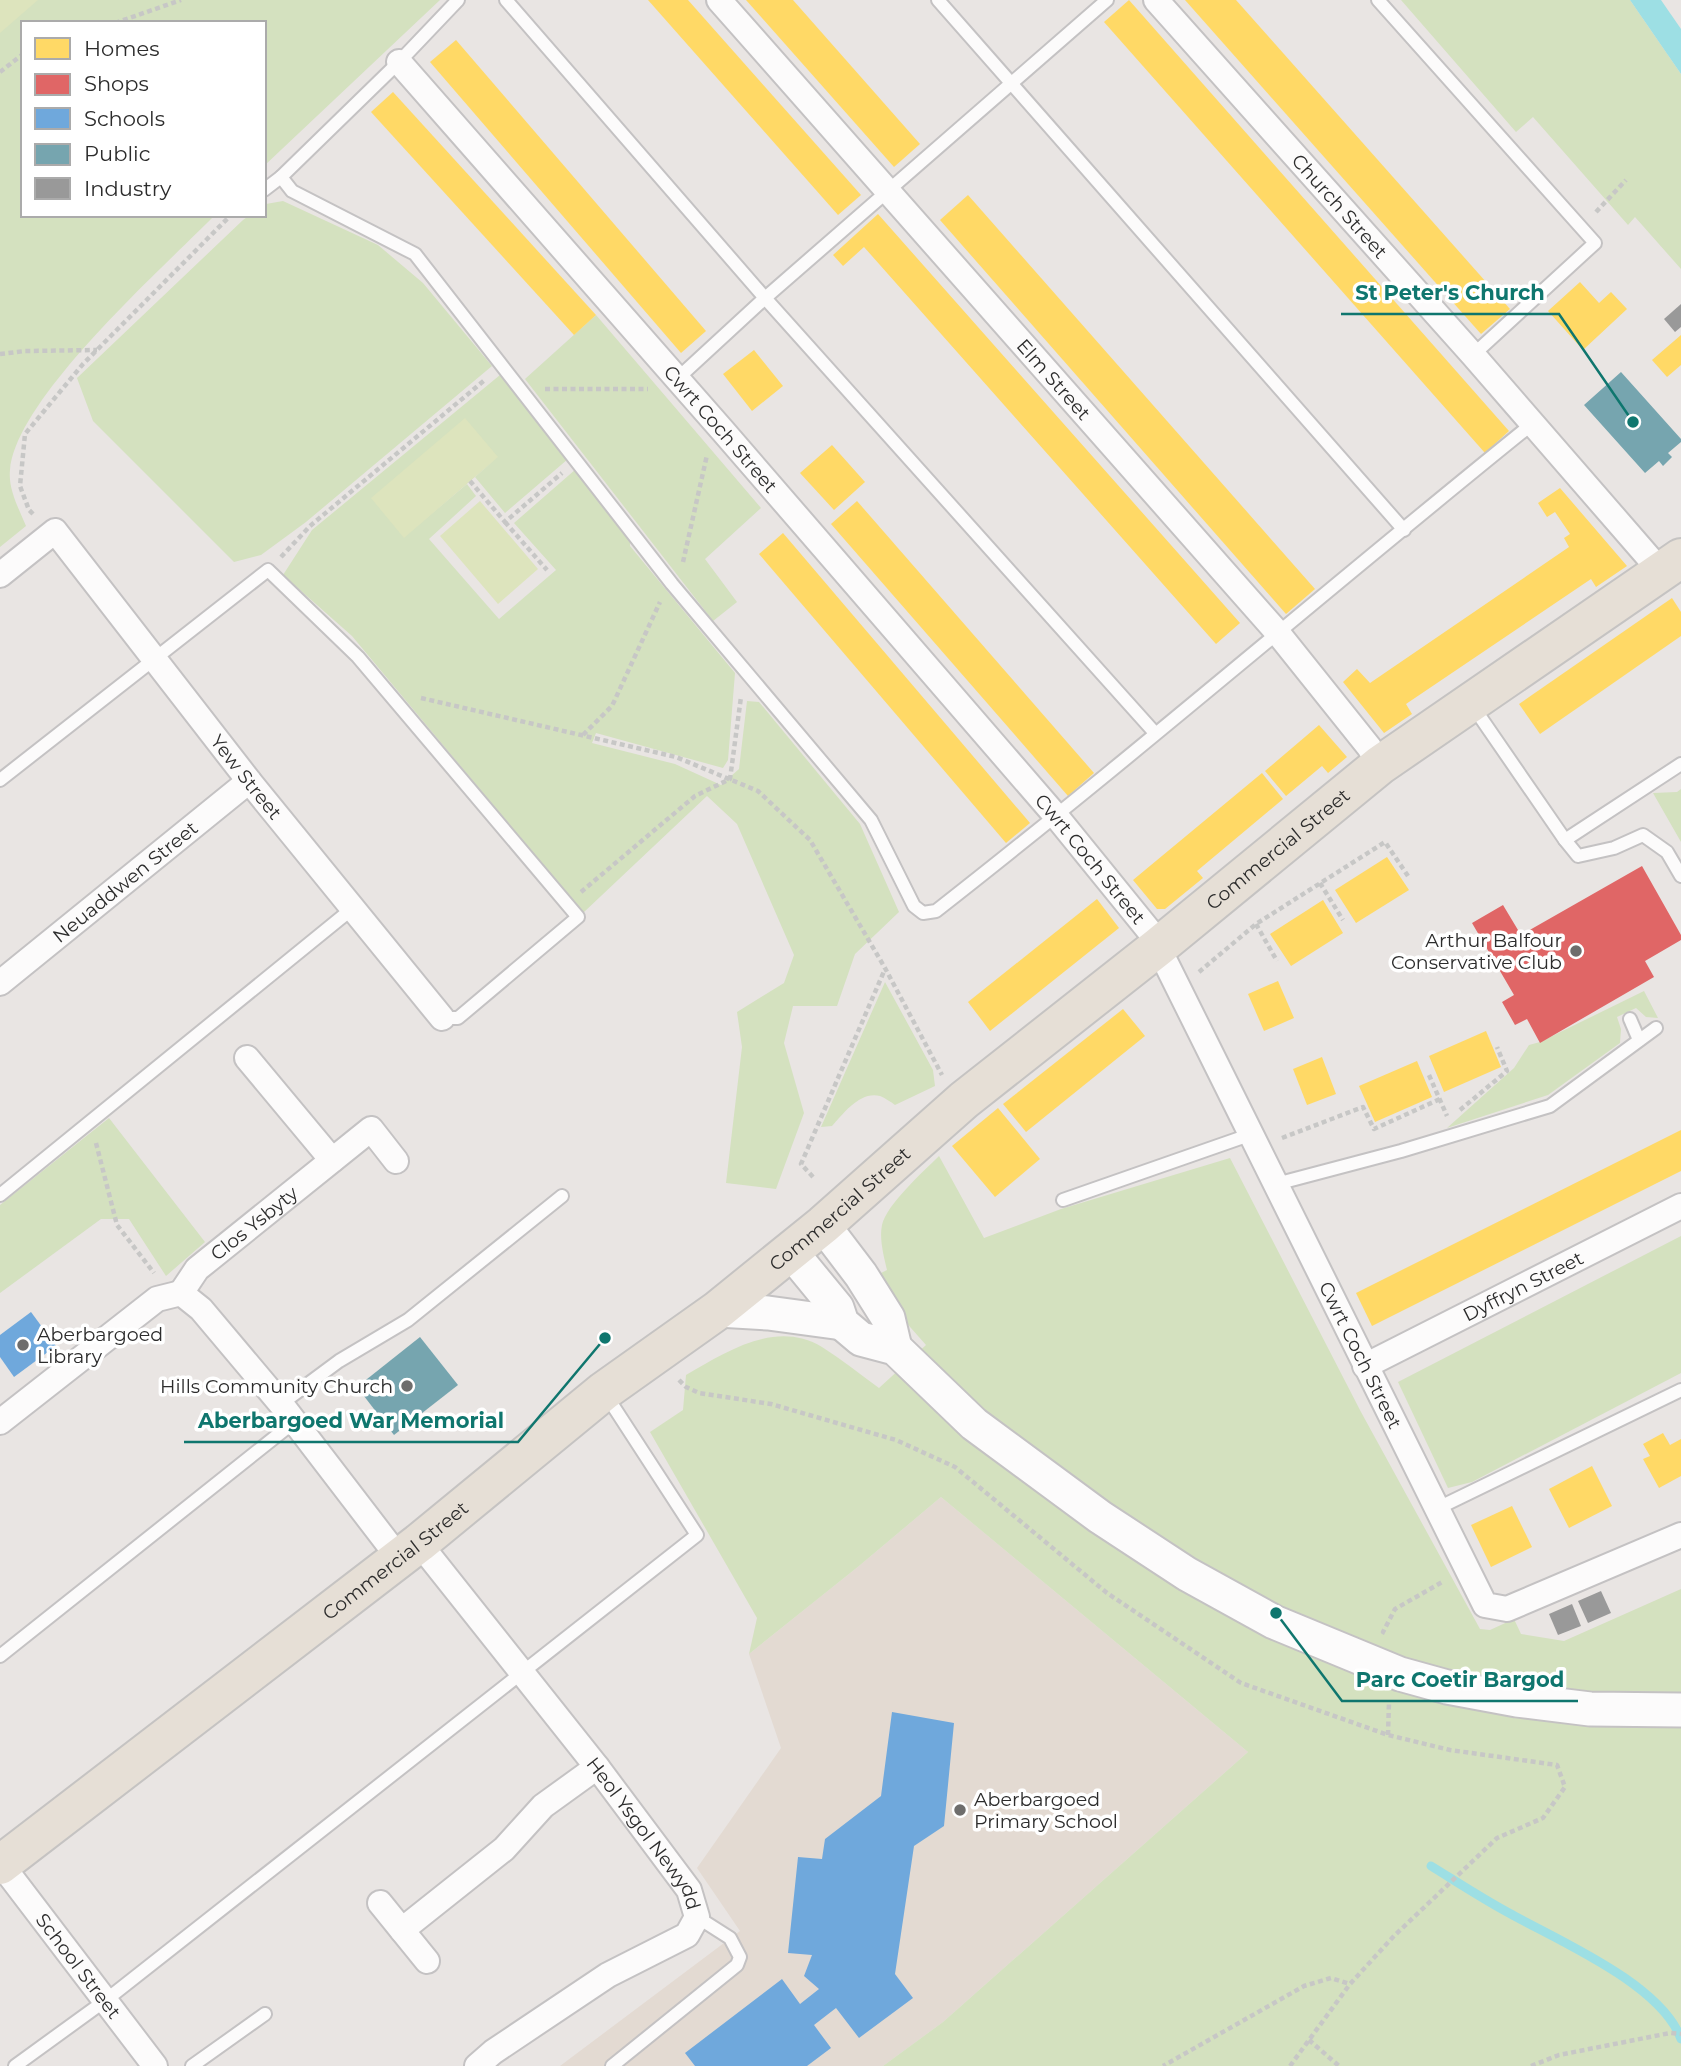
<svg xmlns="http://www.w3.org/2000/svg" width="1681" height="2066" font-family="Montserrat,sans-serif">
<rect width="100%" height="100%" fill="#e9e5e3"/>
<polygon fill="#e3dad2" points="941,1497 1248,1752 943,2022 883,2066 560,2066 740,1931 697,1868 781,1748 749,1654 859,1566"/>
<g fill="#d4e1bf">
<path d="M 0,0 L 440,0 L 264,166 L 264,23 L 23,23 L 23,215 L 215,215 C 162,269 16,398 10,470 C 8,489 19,509 26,526 L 0,547 Z"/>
<polygon points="1401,0 1630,0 1681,74 1681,269 1635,217 1628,225 1533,117 1516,132"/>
<polygon points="283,201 378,245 423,283 492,366 306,522 261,555 234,562 93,421 77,378 243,220 250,215 264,215 266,204"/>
<polygon points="596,315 761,508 705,559 737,602 713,621 525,379"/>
<polygon points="500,375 568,459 505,513 475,477 498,457 404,537 467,484 476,496 429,539 499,619 556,570 514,523 576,469 630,540 630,546 735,673 728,760 723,768 596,733 592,743 675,764 721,785 739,769 747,701 759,702 860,824 899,912 855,954 837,1006 793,1006 784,1043 804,1113 776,1189 726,1183 742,1047 737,1012 784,983 794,955 737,824 707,796 583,913 352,636 283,575 312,530"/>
<polygon points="1681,789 1681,842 1653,793 1677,792"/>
<path d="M 885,982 L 933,1070 L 935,1086 L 895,1105 C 891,1102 885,1098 880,1096 C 860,1091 844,1113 832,1126 L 821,1127 Z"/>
<polygon points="1644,991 1658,1018 1646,1017 1636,1008 1617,1017 1621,1029 1620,1043 1548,1095 1447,1128 1514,1068 1529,1045 1540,1042"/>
<polygon points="109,1118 205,1242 166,1276 129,1219 101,1219 0,1293 0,1205"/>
<path d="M 939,1156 L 984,1238 L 1061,1209 L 1230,1158 L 1361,1412 L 1480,1629 L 1490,1630 L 1514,1619 L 1521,1634 L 1564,1641 L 1681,1589 L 1681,2066 L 883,2066 L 943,2022 L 1248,1752 L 941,1497 L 859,1566 L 749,1654 L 757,1618 L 650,1432 L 683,1410 L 686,1375 C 726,1352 776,1319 822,1347 C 841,1359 860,1374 879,1388 L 926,1345 L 903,1319 L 879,1274 L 887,1270 C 884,1257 879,1239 882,1225 C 887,1204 923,1172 939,1156 Z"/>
<polygon points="1681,1236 1681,1373 1472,1482 1448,1488 1398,1382"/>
</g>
<g fill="#dde4bd">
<polygon points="0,0 38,0 0,33"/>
<polygon points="465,418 498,457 404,538 371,498"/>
<polygon points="480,501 538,569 498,604 440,536"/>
</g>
<polygon fill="#9ddfe4" points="1630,0 1661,0 1681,29 1681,74"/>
<g fill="#ffd966">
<polygon points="648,0 688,0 861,195 838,215"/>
<polygon points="746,0 793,0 920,144 894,167"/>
<polygon points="1129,0 1509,431 1485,453 1104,22"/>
<polygon points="1185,0 1236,0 1510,309 1481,334"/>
<polygon points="456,40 706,331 681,353 430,62"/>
<polygon points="393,92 596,315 574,335 371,112"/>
<polygon points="968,195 1315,589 1286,614 940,220"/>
<polygon points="878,214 1240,623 1216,644 864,247 843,266 833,255"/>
<polygon points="1580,282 1599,303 1611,292 1627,309 1583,350 1548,311"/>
<polygon points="1681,335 1681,365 1667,377 1652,360"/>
<polygon points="754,350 783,386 752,411 723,374"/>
<polygon points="832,445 865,482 834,510 800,473"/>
<polygon points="1560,488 1627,566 1596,587 1591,579 1406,704 1412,714 1384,733 1343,682 1357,669 1370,683 1569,547 1564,538 1570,534 1555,512 1547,517 1538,503"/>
<polygon points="857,501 1094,773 1068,796 831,524"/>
<polygon points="783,533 1030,823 1006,843 759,554"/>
<polygon points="1672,598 1681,612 1681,636 1540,734 1519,704"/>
<polygon points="1319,725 1347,757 1328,773 1322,766 1286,796 1265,771"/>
<polygon points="1262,773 1283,799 1197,871 1203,878 1165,909 1157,909 1133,880"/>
<polygon points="1387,857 1409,890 1356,923 1335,890"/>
<polygon points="1097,899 1119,928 990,1031 968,1002"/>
<polygon points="1323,900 1343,933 1291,966 1270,934"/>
<polygon points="1278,981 1294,1018 1264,1031 1248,994"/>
<polygon points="1123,1009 1145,1036 1026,1132 1003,1104"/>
<polygon points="1486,1031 1501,1067 1444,1092 1429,1056"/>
<polygon points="1322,1057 1336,1094 1307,1105 1293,1069"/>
<polygon points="1417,1061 1432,1097 1375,1122 1359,1086"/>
<polygon points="998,1108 1040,1159 995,1197 952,1146"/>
<polygon points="1681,1130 1681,1171 1372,1326 1356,1293"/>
<polygon points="1663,1433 1670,1445 1681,1439 1681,1476 1659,1488 1643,1459 1650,1456 1643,1444"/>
<polygon points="1592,1466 1612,1506 1569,1528 1549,1489"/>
<polygon points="1512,1506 1532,1547 1491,1567 1471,1525"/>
</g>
<polygon fill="#e06666" points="1642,866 1681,935 1681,940 1645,961 1654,977 1540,1043 1527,1019 1515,1025 1502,1002 1514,995 1472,923 1503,905 1521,935"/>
<g fill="#6fa8dc">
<polygon points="31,1312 56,1346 14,1377 0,1357 0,1335"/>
<polygon points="892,1712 954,1723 944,1826 914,1846 895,1974 913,1998 859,2038 836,2008 814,2025 831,2048 807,2066 695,2066 685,2053 782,1979 800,2004 819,1989 804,1976 812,1955 788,1953 798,1857 822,1859 825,1839 881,1796"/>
</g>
<g fill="#76a5af">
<polygon points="1621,372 1681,439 1681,442 1668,453 1672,457 1663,466 1659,461 1645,473 1584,405"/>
<polygon points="420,1337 458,1385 394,1435 357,1387"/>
</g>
<g fill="#999">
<polygon points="1681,304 1681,327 1675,332 1664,319"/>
<polygon points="1601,1591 1611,1613 1588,1623 1578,1601"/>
<polygon points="1572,1604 1581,1626 1558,1635 1549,1614"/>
</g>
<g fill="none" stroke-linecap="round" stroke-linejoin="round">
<path stroke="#9ddfe4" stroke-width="9" d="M 1431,1866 C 1457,1882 1483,1899 1509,1913 C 1559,1941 1661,1984 1681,2039"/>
<defs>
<g id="lane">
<polyline points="506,0 765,298 1155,733"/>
<polyline points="938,0 1404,530"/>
<polyline points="1378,0 1595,243 1473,355"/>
<path d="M 281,177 L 292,191 L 415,254 L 672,584 L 871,820 L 914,906 L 923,913 L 936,911 C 1138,753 1332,585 1532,424"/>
<polyline points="264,190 281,177 399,62 458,0"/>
<polyline points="677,379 765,298 1107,0"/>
<polyline points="1472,705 1565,840 1578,856 1614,848 1643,835 1667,852 1681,876"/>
<polyline points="0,780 268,570 358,657 578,917 458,1018 442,1018"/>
<polyline points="1565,840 1681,764"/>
<polyline points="1630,1019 1639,1040"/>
<polyline points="1276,1184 1401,1151 1550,1106 1656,1028"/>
<polyline points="0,1195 353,908"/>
<polyline points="1063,1200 1252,1134"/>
<polyline points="281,1404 339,1361 408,1320 562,1196"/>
<polyline points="1436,1509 1681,1390"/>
<polyline points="0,1656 294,1422"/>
<polyline points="15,2066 106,2000 697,1535 606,1395"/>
<polyline points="192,2066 265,2014"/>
<polyline points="612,2066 737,1965 740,1957 730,1938 697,1917"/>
</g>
<g id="street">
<path id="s1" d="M 719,0 L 1277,632 L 1369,747 L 1380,765"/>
<path id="s2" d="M 1156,0 L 1473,355 L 1651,560 L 1659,574"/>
<path id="s3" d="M 399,62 L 723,431 L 1056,816 L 1151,933 L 1485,1605 L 1507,1609 L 1681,1535"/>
<path id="s4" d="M 0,575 L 55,531 L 249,781 L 442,1018"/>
<path id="s5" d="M 0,983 L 249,781"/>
<polyline points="247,1058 332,1160"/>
<path id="s6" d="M 181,1293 L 197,1269 L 371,1129 L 396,1161"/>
<path id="s7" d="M 1365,1366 L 1681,1206"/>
<polyline points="0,1422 157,1299 181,1293 201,1309 281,1404 399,1558"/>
<path id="s8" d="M 419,1543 L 597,1767 L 689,1890 L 697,1917 L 687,1935 L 608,1975 L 493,2052 L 477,2066"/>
<path id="s9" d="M 1,1864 L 155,2066"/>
<polyline points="380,1903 427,1961"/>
<polyline points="402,1930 504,1849 543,1806 597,1767"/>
</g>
<g id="secondary">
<polyline points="823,1225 861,1275 888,1318 895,1348"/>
<polyline points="791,1252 837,1308 842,1323 861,1339 895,1348 974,1424 1100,1517 1187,1574 1274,1622 1400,1674 1447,1687 1517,1700 1590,1709 1681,1710"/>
<polyline points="718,1310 768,1313 842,1323"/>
</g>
<g id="primary">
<path id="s10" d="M 0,1865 L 419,1543 L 604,1391 L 718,1310 L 823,1225 L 964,1100 L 1158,947 L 1380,765 L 1681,558"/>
</g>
</defs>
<use href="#lane" stroke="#c4c2c3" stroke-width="16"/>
<use href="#street" stroke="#c4c2c3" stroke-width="28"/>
<use href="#secondary" stroke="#c4c2c3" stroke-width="37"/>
<use href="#primary" stroke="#c5c3c2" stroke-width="42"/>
<g stroke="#c7c7c6" stroke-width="4.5" stroke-dasharray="5 3.5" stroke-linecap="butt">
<polyline points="115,23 181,0"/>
<polyline points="0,72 23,54"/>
<polyline points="1596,212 1626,180"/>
<polyline points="0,354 25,351 97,350"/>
<polyline points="545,389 648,389"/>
<polyline points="470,481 505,522 562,473"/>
<polyline points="33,514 29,510 20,486 25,434 83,364 231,215"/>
<polyline points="505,522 547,570"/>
<polyline points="281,557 310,526 486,379"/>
<polyline points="683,562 707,455"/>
<polyline points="421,698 676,757 758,791 810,840 885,968 942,1075"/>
<polyline points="583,735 612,706 660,602"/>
<polyline points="1320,883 1343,920"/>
<polyline points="581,892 695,796 730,779 741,697"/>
<polyline points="1256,924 1277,961"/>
<polyline points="1199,972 1256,924 1385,842 1408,876"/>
<polyline points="1429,1075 1447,1116"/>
<polyline points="1460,1110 1507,1071 1497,1047"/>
<polyline points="1282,1138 1363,1107 1374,1129 1440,1099"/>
<polyline points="96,1143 117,1225 154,1273"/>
<polyline points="813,1177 801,1164 885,969"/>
<polyline points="679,1380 686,1387 699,1393 771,1404 896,1440 955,1467 1107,1593 1241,1683 1388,1735 1450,1750 1557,1765 1565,1787 1543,1818 1497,1838 1394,1936 1350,1984 1331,1978 1304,1986 1163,2066"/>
<polyline points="1385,1633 1383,1632 1395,1609 1444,1581"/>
<polyline points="1388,1735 1389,1702"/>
<polyline points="1309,2040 1339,2066"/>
<polyline points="1290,2066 1350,1984"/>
<polyline points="1531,2066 1559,2055 1670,2033 1681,2034"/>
</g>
<use href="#lane" stroke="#fcfbfb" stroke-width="12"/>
<use href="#street" stroke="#fcfbfb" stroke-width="24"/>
<use href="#secondary" stroke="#fcfbfb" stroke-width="33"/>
<use href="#primary" stroke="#e6dfd6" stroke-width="38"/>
</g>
<g fill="#6e6d6c" stroke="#fff" stroke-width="2.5">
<circle cx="1576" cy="951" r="7"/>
<circle cx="23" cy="1345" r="7"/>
<circle cx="407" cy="1386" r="7"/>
<circle cx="960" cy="1810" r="7"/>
</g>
<g text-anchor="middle" stroke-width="7" stroke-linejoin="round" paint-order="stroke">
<g font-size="19" fill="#2c2c2c" stroke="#fff">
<text dy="7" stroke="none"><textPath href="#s2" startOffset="276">Church Street</textPath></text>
<text dy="7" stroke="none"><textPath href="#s1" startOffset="506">Elm Street</textPath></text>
<text dy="7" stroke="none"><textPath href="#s3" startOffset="488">Cwrt Coch Street</textPath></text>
<text dy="7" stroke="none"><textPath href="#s4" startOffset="382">Yew Street</textPath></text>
<text dy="7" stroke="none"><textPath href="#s10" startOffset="1633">Commercial Street</textPath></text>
<text dy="7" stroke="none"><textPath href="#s3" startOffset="1055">Cwrt Coch Street</textPath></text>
<text dy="7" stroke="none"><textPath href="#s5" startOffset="161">Neuaddwen Street</textPath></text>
<text dy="7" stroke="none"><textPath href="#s10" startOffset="1066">Commercial Street</textPath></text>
<text dy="7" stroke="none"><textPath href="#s6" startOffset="102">Clos Ysbyty</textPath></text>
<text dy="7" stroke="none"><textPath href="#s7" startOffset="177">Dyffryn Street</textPath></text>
<text dy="7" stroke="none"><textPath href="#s3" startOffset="1622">Cwrt Coch Street</textPath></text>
<text dy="7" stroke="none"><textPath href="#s10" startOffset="499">Commercial Street</textPath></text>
<text dy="7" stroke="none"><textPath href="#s8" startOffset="368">Heol Ysgol Newydd</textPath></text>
<text dy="7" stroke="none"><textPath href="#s9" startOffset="128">School Street</textPath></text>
</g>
<g font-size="19" fill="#2c2c2c" stroke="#fff" text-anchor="end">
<text x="1562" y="947">Arthur Balfour<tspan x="1562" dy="22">Conservative Club</tspan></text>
<text x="37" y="1341" text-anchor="start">Aberbargoed<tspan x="37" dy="22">Library</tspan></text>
<text x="393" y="1393">Hills Community Church</text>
<text x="974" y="1806" text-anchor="start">Aberbargoed<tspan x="974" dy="22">Primary School</tspan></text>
</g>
</g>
<path fill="none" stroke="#0f766e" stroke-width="2.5" d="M1633 422L1559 314H1341M605 1338L518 1442H184M1276 1613L1342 1701H1578"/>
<g fill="#0f766e" stroke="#fff" stroke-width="2.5">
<circle cx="1633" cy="422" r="7"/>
<circle cx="605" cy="1338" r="7"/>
<circle cx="1276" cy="1613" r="7"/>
</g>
<g font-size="21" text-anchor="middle" font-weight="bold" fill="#0f766e" stroke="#fff" stroke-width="7" stroke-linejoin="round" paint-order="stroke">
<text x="1450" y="300">St Peter's Church</text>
<text x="351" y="1428">Aberbargoed War Memorial</text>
<text x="1460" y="1687">Parc Coetir Bargod</text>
</g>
<rect x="21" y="21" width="245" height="196" fill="#ffffff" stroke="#ababab" stroke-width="2"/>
<rect x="35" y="38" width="35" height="21" fill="#ffd966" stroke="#ababab" stroke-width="2"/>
<text x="84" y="56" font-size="21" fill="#2c2c2c">Homes</text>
<rect x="35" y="74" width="35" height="21" fill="#e06666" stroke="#ababab" stroke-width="2"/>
<text x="84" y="91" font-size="21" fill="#2c2c2c">Shops</text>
<rect x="35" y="108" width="35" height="21" fill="#6fa8dc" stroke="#ababab" stroke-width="2"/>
<text x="84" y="126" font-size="21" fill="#2c2c2c">Schools</text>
<rect x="35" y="144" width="35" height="21" fill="#76a5af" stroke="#ababab" stroke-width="2"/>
<text x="84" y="161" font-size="21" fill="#2c2c2c">Public</text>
<rect x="35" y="178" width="35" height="21" fill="#999999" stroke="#ababab" stroke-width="2"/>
<text x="84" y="196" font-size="21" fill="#2c2c2c">Industry</text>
</svg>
